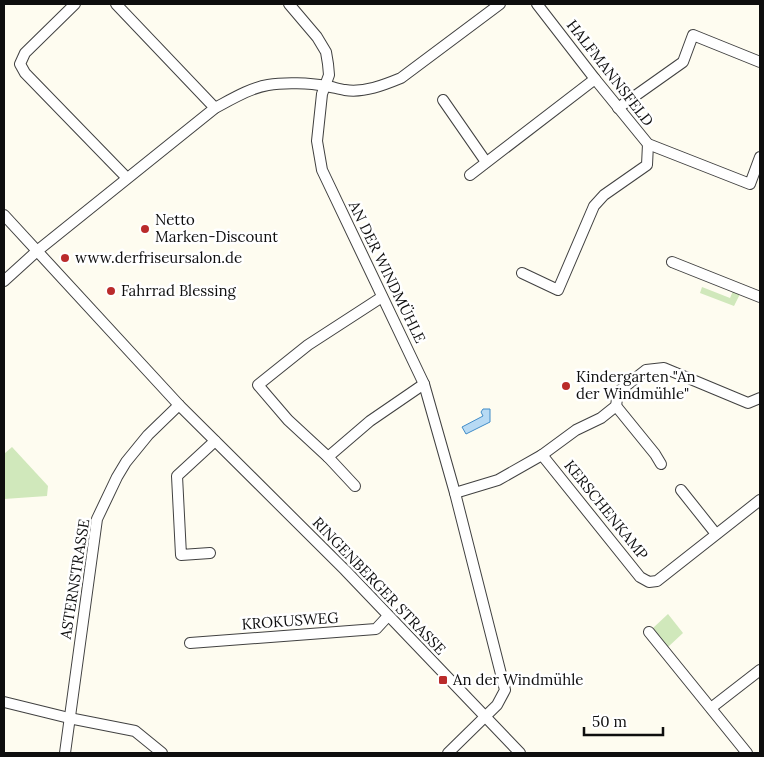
<svg xmlns="http://www.w3.org/2000/svg" width="764" height="757" font-family="Lora,serif">
<rect width="100%" height="100%" fill="#fefcf0"/>
<g fill="#d0e8bb">
<polygon points="702,287 730,298 733,291 740,294 734,306 700,293"/>
<polygon points="12,447 48,486 47,496 4,499 4,454"/>
<polygon points="668,614 683,633 668,647 653,628"/>
</g>
<polygon fill="#b7daf4" stroke="#418cc8" points="483,409 490,409 490,422 466,434 462,427 483,416 481,412"/>
<g fill="none" stroke-linecap="round" stroke-linejoin="round">
<defs>
<g id="minor">
<polyline points="75,4 25,53 20,64 25,73 127,178"/>
<polyline points="116,4 215,108"/>
<polyline points="289,4 317,37 326,52 328,64 329,75 322,94 317,141 322,170 424,384 455,493 503,682 505,690 497,705 448,753"/>
<polyline points="537,4 595,79 648,144 750,184 760,157"/>
<polyline points="443,100 486,162"/>
<polyline points="618,108 683,62 693,35 760,62"/>
<polyline points="470,175 595,79"/>
<polyline points="4,215 179,405 345,570 520,753"/>
<polyline points="672,262 760,297"/>
<polyline points="522,273 558,290 594,206 604,195 647,165 648,144"/>
<path d="M 4,281 L 37,251 L 215,108 C 232,99 250,88 268,85 C 284,82 310,83 326,86 C 332,87 339,89 345,90 C 364,93 384,85 401,78 L 500,4"/>
<polyline points="382,297 308,345 258,385 288,420 328,457 370,421 424,384"/>
<polyline points="616,406 655,454 661,464"/>
<polyline points="542,455 640,577 649,582 657,581 760,500"/>
<polyline points="328,457 355,486"/>
<polyline points="681,490 716,534"/>
<polyline points="455,493 498,480 542,455 576,430 601,418 616,406 618,392 646,370 664,368 748,403 760,398"/>
<polyline points="210,553 181,555 177,476 215,441"/>
<polyline points="649,632 747,753"/>
<polyline points="190,643 376,629 388,616"/>
<polyline points="4,702 69,718 135,731 162,753"/>
<polyline points="711,708 760,670"/>
<polyline points="65,753 97,519 117,477 126,462 148,435 179,405"/>
</g>
</defs>
<use href="#minor" stroke="#414141" stroke-width="12"/>
<use href="#minor" stroke="#fff" stroke-width="10"/>
</g>
<g fill="#ba2b2b" stroke="#fff" stroke-width="2">
<circle cx="145" cy="229" r="5"/>
<circle cx="65" cy="258" r="5"/>
<circle cx="111" cy="291" r="5"/>
<circle cx="566" cy="386" r="5"/>
<rect x="438" y="675" width="10" height="10" rx="2.5"/>
</g>
<g text-anchor="middle" stroke-width="5" stroke-linejoin="round" paint-order="stroke">
<g font-size="15" fill="#0e0e0e" stroke="#fff">
<text transform="translate(610 73) rotate(52)" y="5">HALFMANNSFELD</text>
<text transform="translate(387 272) rotate(64)" y="5">AN DER WINDMÜHLE</text>
<text transform="translate(606 510) rotate(51)" y="5">KERSCHENKAMP</text>
<text transform="translate(75 579) rotate(-81)" y="5">ASTERNSTRASSE</text>
<text transform="translate(379 586) rotate(46)" y="5">RINGENBERGER STRASSE</text>
<text transform="translate(290 621) rotate(-4)" y="5">KROKUSWEG</text>
</g>
<g font-size="15" fill="#0e0e0e" stroke="#fff" text-anchor="start">
<text x="155" y="225">Netto<tspan x="155" dy="17">Marken-Discount</tspan></text>
<text x="75" y="263">www.derfriseursalon.de</text>
<text x="121" y="296">Fahrrad Blessing</text>
<text x="576" y="382">Kindergarten "An<tspan x="576" dy="17">der Windmühle"</tspan></text>
<text x="453" y="685">An der Windmühle</text>
</g>
</g>
<rect width="764" height="757" fill="none" stroke="#0e0e0e" stroke-width="10"/>
<path d="M584 727v8h79v-8" fill="none" stroke="#0e0e0e" stroke-width="2.5"/>
<text x="592" y="727" font-size="15" fill="#0e0e0e" stroke="#ffffff" stroke-width="4" paint-order="stroke">50 m</text>
</svg>
